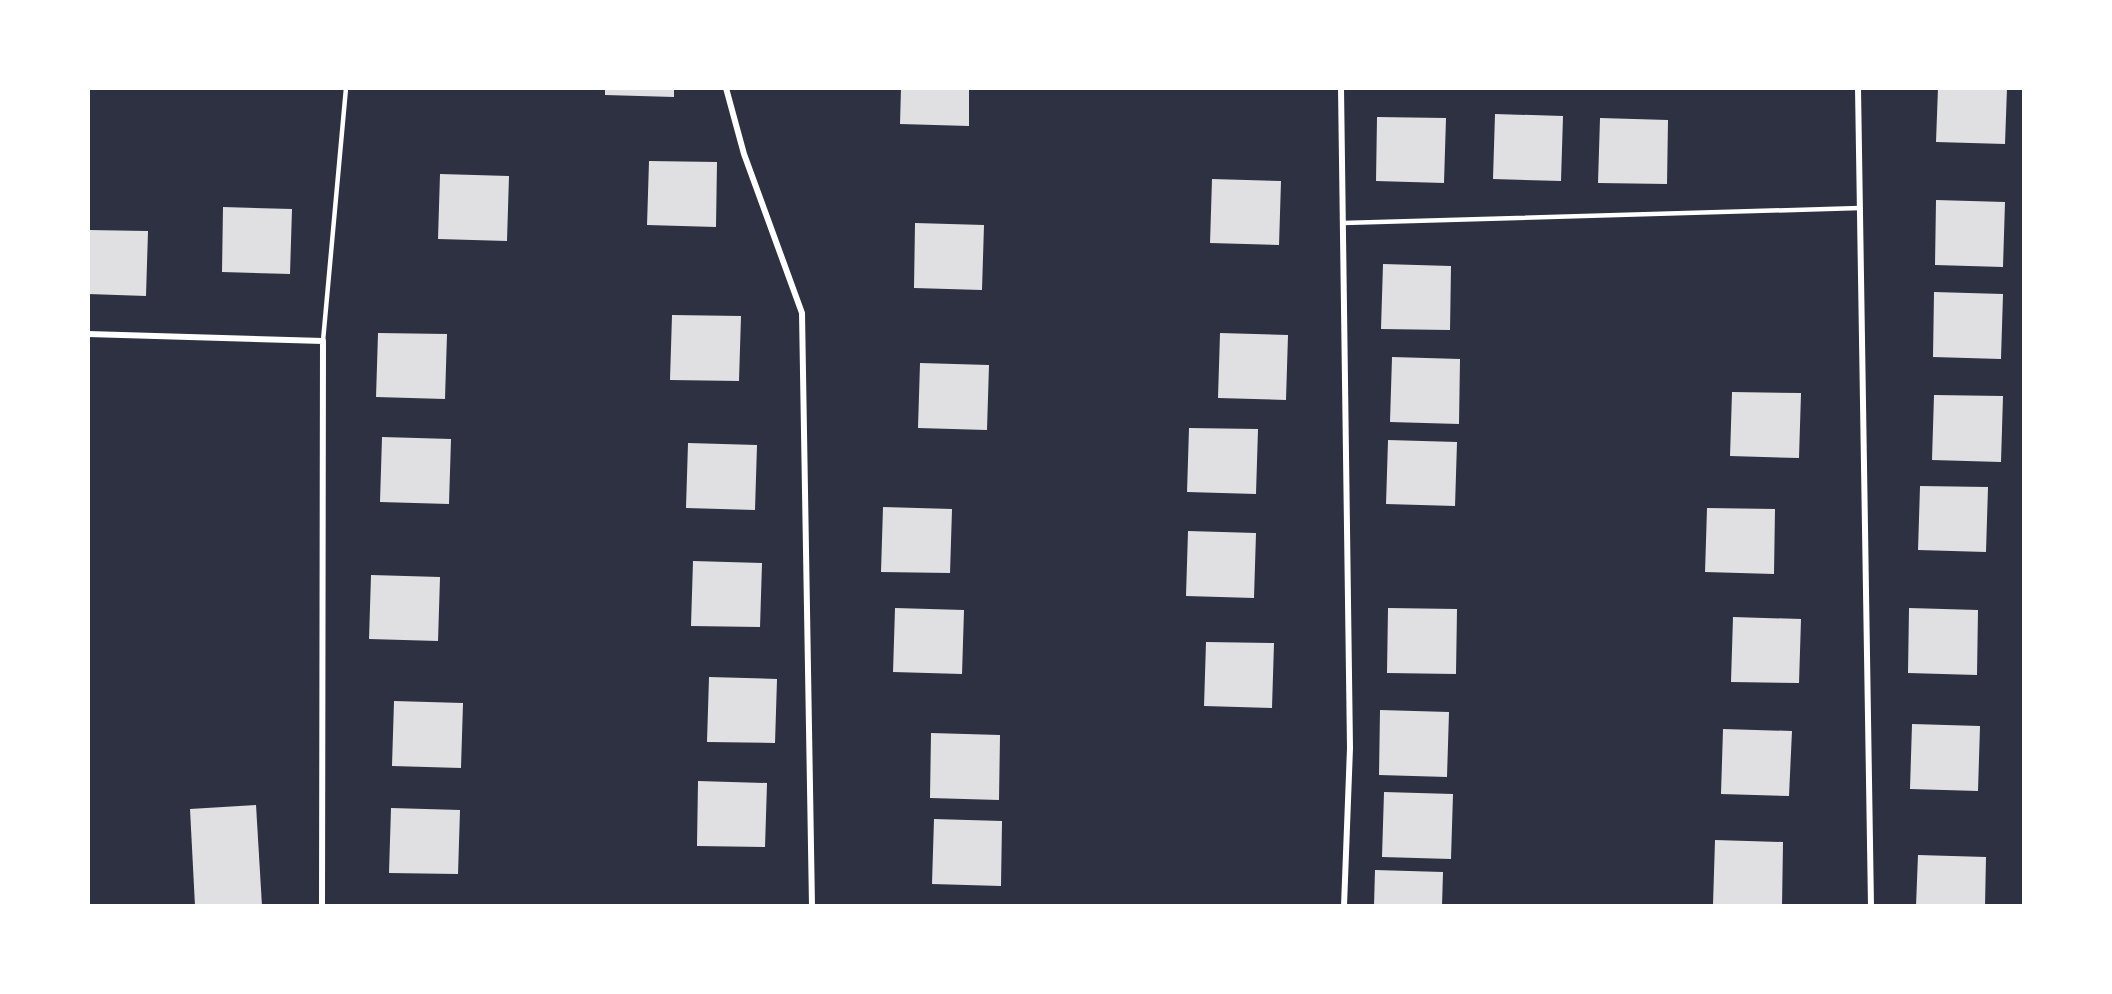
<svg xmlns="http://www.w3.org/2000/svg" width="2112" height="994" font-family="Overpass,sans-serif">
<rect width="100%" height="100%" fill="#2d3142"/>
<g fill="#e0e0e3">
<polygon points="605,88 674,88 674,97 605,95"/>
<polygon points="901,88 969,88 969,126 900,124"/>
<polygon points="1938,88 2007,88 2005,144 1936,142"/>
<polygon points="1495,114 1563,116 1561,181 1493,179"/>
<polygon points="1377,117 1446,118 1444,183 1376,181"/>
<polygon points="1600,118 1668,120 1667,184 1598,183"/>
<polygon points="649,161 717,162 716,227 647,225"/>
<polygon points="440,174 509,176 507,241 438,239"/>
<polygon points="1212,179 1281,181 1279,245 1210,243"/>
<polygon points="1936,200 2005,202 2003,267 1935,265"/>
<polygon points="223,207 292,209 290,274 222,272"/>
<polygon points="915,223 984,225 982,290 914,288"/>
<polygon points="88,230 148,231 146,296 88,294"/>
<polygon points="1383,264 1451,266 1450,330 1381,329"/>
<polygon points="1934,292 2003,294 2001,359 1933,357"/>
<polygon points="672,315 741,316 739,381 670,380"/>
<polygon points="378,333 447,334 445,399 376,397"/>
<polygon points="1220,333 1288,335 1286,400 1218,398"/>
<polygon points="1392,357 1460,359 1459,424 1390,422"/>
<polygon points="920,363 989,365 987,430 918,428"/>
<polygon points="1732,392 1801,393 1799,458 1730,456"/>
<polygon points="1934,395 2003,396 2001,462 1932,460"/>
<polygon points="1189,428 1258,429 1256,494 1187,492"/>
<polygon points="382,437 451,439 449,504 380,502"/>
<polygon points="1388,440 1457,442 1455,506 1386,504"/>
<polygon points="688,443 757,445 755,510 686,508"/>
<polygon points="1920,486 1988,487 1986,552 1918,550"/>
<polygon points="883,507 952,509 950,573 881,572"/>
<polygon points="1707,508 1775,509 1774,574 1705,572"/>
<polygon points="1188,531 1256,533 1254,598 1186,596"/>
<polygon points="693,561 762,563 760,627 691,626"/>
<polygon points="371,575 440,577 438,641 369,639"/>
<polygon points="895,608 964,610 962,674 893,672"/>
<polygon points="1388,608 1457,609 1456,674 1387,673"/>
<polygon points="1909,608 1978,610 1977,675 1908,673"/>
<polygon points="1733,617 1801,619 1799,683 1731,682"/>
<polygon points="1206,642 1274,643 1272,708 1204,706"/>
<polygon points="709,677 777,679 775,743 707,742"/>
<polygon points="394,701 463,703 461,768 392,766"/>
<polygon points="1380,710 1449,712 1447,777 1379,775"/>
<polygon points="1912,724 1980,726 1978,791 1910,789"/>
<polygon points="1723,729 1792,731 1789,796 1721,794"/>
<polygon points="931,733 1000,735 999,800 930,798"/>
<polygon points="698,781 767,783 765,847 697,846"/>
<polygon points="1384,792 1453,794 1451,859 1382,857"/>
<polygon points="256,805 262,906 195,906 190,809"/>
<polygon points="391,808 460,810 458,874 389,873"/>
<polygon points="934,819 1002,821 1001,886 932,884"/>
<polygon points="1715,840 1783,842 1782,906 1713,904"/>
<polygon points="1918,855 1986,857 1985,906 1916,906"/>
<polygon points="1375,870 1443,872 1442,906 1374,906"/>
</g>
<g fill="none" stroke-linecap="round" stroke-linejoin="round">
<g stroke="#fff" stroke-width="4.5">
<polyline points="1343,223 1860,208"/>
<polyline points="323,341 346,88"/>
</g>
<g stroke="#fff" stroke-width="6">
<polyline points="726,88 744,154 802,313 812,906"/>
<polyline points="1341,88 1350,748 1344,906"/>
<polyline points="1858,88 1871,906"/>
<polyline points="88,334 323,341 322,906"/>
</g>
</g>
<rect width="2112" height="994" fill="none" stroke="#ffffff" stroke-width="180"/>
</svg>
